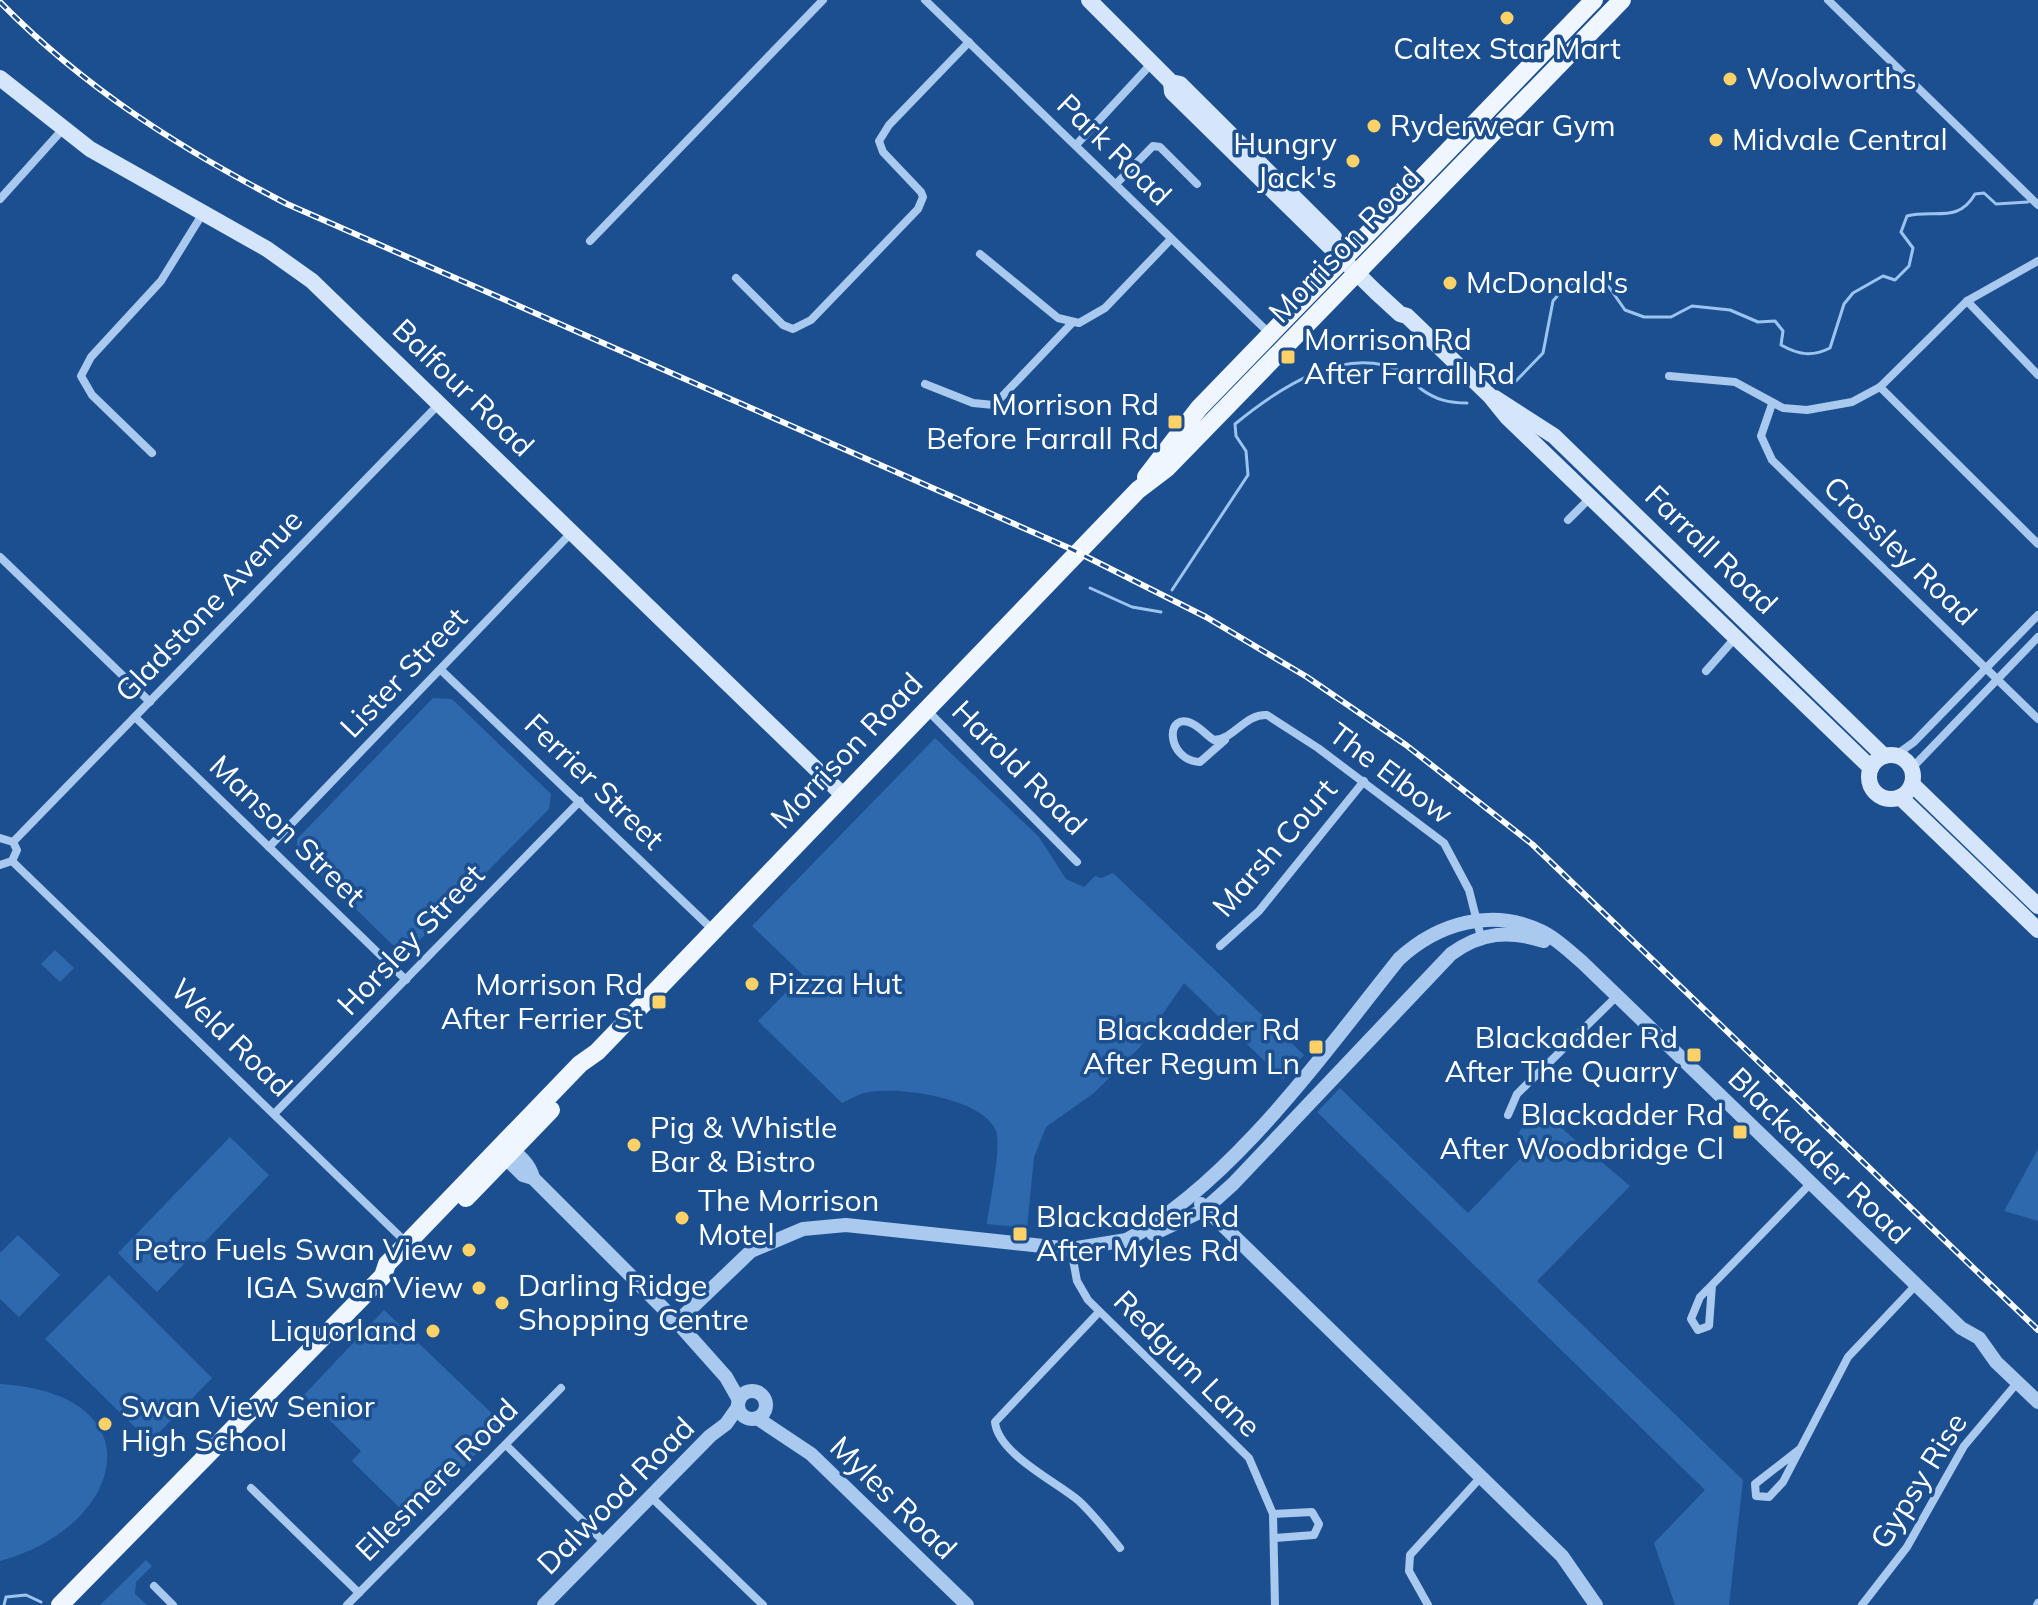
<svg xmlns="http://www.w3.org/2000/svg" width="2038" height="1605" font-family="Mulish,sans-serif">
<rect width="100%" height="100%" fill="#1b4f8f"/>
<g fill="#2e69ad">
<polygon points="433,698 452,699 551,794 549,809 411,949 397,949 297,852 297,839"/>
<path d="M 935,738 L 1039,837 L 1066,879 L 1084,887 L 1095,876 L 1101,878 L 1113,873 L 1304,1055 L 1283,1079 L 1184,983 L 1140,1047 L 1094,1093 L 1046,1127 L 1034,1157 L 1027,1228 L 987,1224 C 989,1203 1002,1148 996,1131 C 984,1098 896,1085 864,1093 C 857,1095 849,1100 842,1103 L 758,1021 L 803,975 L 752,926 Z"/>
<polygon points="55,950 74,968 60,982 41,964"/>
<polygon points="1340,1088 1468,1213 1521,1158 1517,1138 1532,1103 1630,1186 1537,1281 1743,1480 1729,1605 1675,1605 1654,1543 1705,1490 1317,1112"/>
<polygon points="230,1137 269,1175 157,1292 118,1253"/>
<polygon points="2038,1149 2038,1221 2004,1211"/>
<polygon points="18,1235 60,1275 19,1317 0,1299 0,1253"/>
<polygon points="109,1275 212,1378 150,1442 45,1339"/>
<polygon points="384,1310 504,1425 412,1520 352,1461 361,1451 304,1395"/>
<path d="M 0,1384 C 159,1394 126,1527 0,1561 Z"/>
<polygon points="146,1560 152,1566 136,1582 135,1594 147,1605 100,1605"/>
</g>
<g fill="none" stroke-linecap="round" stroke-linejoin="round">
<g stroke="#9cc4f0" stroke-width="3">
<path d="M 1516,381 L 1543,353 L 1553,301 L 1565,287 L 1582,279 L 1595,279 L 1609,287 L 1625,310 L 1644,317 L 1671,317 L 1692,306 L 1730,310 L 1758,322 L 1775,321 L 1783,331 L 1781,345 C 1799,355 1812,357 1830,348 L 1844,304 L 1853,293 L 1883,276 L 1895,280 L 1909,266 L 1913,248 L 1901,232 L 1907,216 C 1934,209 1958,224 1975,194 L 1984,193 L 1996,204 L 2028,202"/>
<polyline points="1090,588 1132,607 1161,612"/>
<path d="M 1172,590 L 1248,475 L 1246,451 L 1236,436 L 1235,424 C 1279,388 1345,343 1403,372 C 1411,375 1415,384 1421,389 C 1436,400 1449,403 1467,403"/>
<polyline points="4,1605 6,1597 26,1595 41,1602"/>
</g>
<g stroke="#a9c9ee" stroke-width="8">
<polyline points="925,0 1269,333"/>
<polyline points="1828,0 2038,205"/>
<polyline points="1076,145 1152,63"/>
<polyline points="1116,184 1153,146 1160,147 1197,184"/>
<polyline points="0,199 63,129"/>
<polyline points="590,241 823,0"/>
<polyline points="980,254 1058,318 1079,323 1105,308 1171,239"/>
<polyline points="736,278 783,325 793,329 811,320 918,209 923,197 921,192 883,152 879,141 889,125 969,42"/>
<polyline points="1967,301 2038,375"/>
<polyline points="1669,376 1735,382 1783,408 1807,410 1852,402 1880,387 1967,301 2038,261"/>
<polyline points="925,384 973,403 994,405 1072,323"/>
<polyline points="1880,387 2038,544"/>
<polyline points="1772,404 1761,436 1772,460 2038,719"/>
<polyline points="152,453 92,395 81,376 91,357 161,281 203,213"/>
<polyline points="1568,520 1590,498"/>
<polyline points="0,557 150,702"/>
<polyline points="441,670 713,930"/>
<polyline points="1706,671 1736,637"/>
<polyline points="927,710 1077,862"/>
<polyline points="135,717 406,980"/>
<path d="M 1225,740 L 1200,762 C 1165,760 1165,709 1193,724 C 1201,728 1207,736 1214,740 C 1235,739 1244,714 1267,715 L 1318,748 L 1444,843 L 1469,890 L 1481,937"/>
<polyline points="1896,755 1914,742 2038,615"/>
<polyline points="1911,769 2038,637"/>
<polyline points="0,838 13,842 17,850 12,861 0,865"/>
<polyline points="13,842 439,404"/>
<polyline points="269,847 572,532"/>
<polyline points="12,861 415,1251"/>
<polyline points="1220,946 1259,911 1364,781"/>
<polyline points="275,1113 580,801"/>
<polyline points="1508,1115 1517,1094 1617,996"/>
<polyline points="1071,1249 1077,1281 1088,1300 1249,1458 1273,1514 1275,1605"/>
<polyline points="1712,1285 1700,1297 1691,1319 1698,1330 1709,1326 1712,1285 1810,1184"/>
<path d="M 1099,1312 L 995,1422 C 998,1454 1057,1482 1079,1501 C 1094,1515 1107,1532 1120,1548"/>
<polyline points="506,1445 605,1543"/>
<polyline points="1800,1449 1755,1484 1756,1496 1769,1497 1783,1482 1848,1357 1916,1285"/>
<polyline points="251,1488 359,1593"/>
<polyline points="650,1496 763,1605"/>
<polyline points="1273,1514 1312,1512 1319,1524 1314,1535 1275,1538"/>
<polyline points="154,1586 173,1605"/>
<polyline points="347,1605 561,1388"/>
<polyline points="1428,1605 1409,1571 1410,1555 1480,1478"/>
<polyline points="1862,1605 1907,1547 1964,1446 2017,1383"/>
<polyline points="2037,1605 2038,1603"/>
</g>
<g stroke="#a9c9ee" stroke-width="14">
<path d="M 505,1147 C 518,1153 530,1164 533,1178 L 677,1322 L 726,1377 L 739,1400"/>
<polyline points="500,1152 523,1175 533,1178"/>
<polyline points="1201,1204 1562,1556 1596,1605"/>
<path d="M 1153,1234 L 1204,1210 L 1233,1184 L 1451,954 C 1481,932 1509,930 1544,941"/>
<path d="M 1125,1241 C 1232,1183 1323,1054 1399,959 C 1438,923 1492,907 1543,932 C 1557,939 1570,952 1582,962 L 1961,1328 L 1979,1338 L 1996,1362 L 2038,1402"/>
<polyline points="677,1322 751,1251 803,1229 846,1225 1071,1249 1133,1239"/>
<circle cx="752" cy="1405" r="14"/>
<polyline points="757,1418 811,1454 967,1605"/>
<polyline points="544,1605 710,1436 726,1424 738,1407"/>
</g>
<g stroke="#d6e6fa" stroke-width="16">
<polyline points="1089,0 1171,82 1180,84 1334,237"/>
<polyline points="0,78 90,149 267,249 312,281 843,795"/>
<polyline points="1171,82 1172,92 1376,292 1400,314 1407,316 1490,396 1507,417 1871,768"/>
<polyline points="1495,398 1554,436 1884,756"/>
<circle cx="1891" cy="777" r="22"/>
<polyline points="1912,784 2038,906"/>
<polyline points="1900,797 2038,930"/>
</g>
<g stroke="#f0f6ff" stroke-width="18">
<polyline points="1146,477 1199,408 1594,0"/>
<polyline points="466,1198 551,1110"/>
<polyline points="60,1605 383,1276 387,1264 580,1064 597,1052 1138,490 1167,468 1622,0"/>
</g>
<defs>
<path id="rail" d="M 0,2 C 84,88 181,149 287,204 L 1069,548 L 1206,617 L 1307,677 L 1406,745 L 1532,844 L 2038,1330"/>
</defs>
<use href="#rail" stroke="#fff" stroke-width="6"/>
<use href="#rail" stroke="#1b4f8f" stroke-width="3" stroke-dasharray="9" stroke-linecap="butt"/>
</g>
<g fill="#ffd166" stroke="#1b4f8f" stroke-width="3">
<circle cx="1507" cy="18" r="8"/>
<circle cx="1730" cy="79" r="8"/>
<circle cx="1374" cy="126" r="8"/>
<circle cx="1716" cy="140" r="8"/>
<circle cx="1353" cy="161" r="8"/>
<circle cx="1450" cy="283" r="8"/>
<rect x="1280" y="349" width="16" height="16" rx="4"/>
<rect x="1167" y="414" width="16" height="16" rx="4"/>
<circle cx="752" cy="984" r="8"/>
<rect x="651" y="994" width="16" height="16" rx="4"/>
<rect x="1308" y="1039" width="16" height="16" rx="4"/>
<rect x="1686" y="1047" width="16" height="16" rx="4"/>
<rect x="1732" y="1124" width="16" height="16" rx="4"/>
<circle cx="634" cy="1145" r="8"/>
<circle cx="682" cy="1218" r="8"/>
<rect x="1012" y="1226" width="16" height="16" rx="4"/>
<circle cx="469" cy="1250" r="8"/>
<circle cx="479" cy="1288" r="8"/>
<circle cx="502" cy="1303" r="8"/>
<circle cx="433" cy="1331" r="8"/>
<circle cx="105" cy="1424" r="8"/>
</g>
<g text-anchor="middle" stroke-width="7" stroke-linejoin="round" paint-order="stroke">
<g font-size="30" fill="#fff" stroke="#1b4f8f" text-anchor="start">
<text x="1507" y="59" text-anchor="middle">Caltex Star Mart</text>
<text x="1746" y="89">Woolworths</text>
<text x="1390" y="136">Ryderwear Gym</text>
<text x="1732" y="150">Midvale Central</text>
<text x="1337" y="154" text-anchor="end">Hungry<tspan x="1337" dy="34">Jack's</tspan></text>
<text x="1466" y="293">McDonald's</text>
<text x="1304" y="350">Morrison Rd<tspan x="1304" dy="34">After Farrall Rd</tspan></text>
<text x="1159" y="415" text-anchor="end">Morrison Rd<tspan x="1159" dy="34">Before Farrall Rd</tspan></text>
<text x="768" y="994">Pizza Hut</text>
<text x="643" y="995" text-anchor="end">Morrison Rd<tspan x="643" dy="34">After Ferrier St</tspan></text>
<text x="1300" y="1040" text-anchor="end">Blackadder Rd<tspan x="1300" dy="34">After Regum Ln</tspan></text>
<text x="1678" y="1048" text-anchor="end">Blackadder Rd<tspan x="1678" dy="34">After The Quarry</tspan></text>
<text x="1724" y="1125" text-anchor="end">Blackadder Rd<tspan x="1724" dy="34">After Woodbridge Cl</tspan></text>
<text x="650" y="1138">Pig &amp; Whistle<tspan x="650" dy="34">Bar &amp; Bistro</tspan></text>
<text x="698" y="1211">The Morrison<tspan x="698" dy="34">Motel</tspan></text>
<text x="1036" y="1227">Blackadder Rd<tspan x="1036" dy="34">After Myles Rd</tspan></text>
<text x="453" y="1260" text-anchor="end">Petro Fuels Swan View</text>
<text x="518" y="1296">Darling Ridge<tspan x="518" dy="34">Shopping Centre</tspan></text>
<text x="463" y="1298" text-anchor="end">IGA Swan View</text>
<text x="417" y="1341" text-anchor="end">Liquorland</text>
<text x="121" y="1417">Swan View Senior<tspan x="121" dy="34">High School</tspan></text>
</g>
<g font-size="30" fill="#fff" stroke="#1b4f8f">
<text transform="translate(1114 150) rotate(44)" y="10">Park Road</text>
<text transform="translate(1345 245) rotate(-46)" y="10">Morrison Road</text>
<text transform="translate(463 388) rotate(44)" y="10">Balfour Road</text>
<text transform="translate(1711 550) rotate(44)" y="10">Farrall Road</text>
<text transform="translate(1900 551) rotate(44)" y="10">Crossley Road</text>
<text transform="translate(209 606) rotate(-46)" y="10">Gladstone Avenue</text>
<text transform="translate(404 673) rotate(-46)" y="10">Lister Street</text>
<text transform="translate(847 751) rotate(-46)" y="10">Morrison Road</text>
<text transform="translate(1019 768) rotate(45)" y="10">Harold Road</text>
<text transform="translate(1391 774) rotate(37)" y="10">The Elbow</text>
<text transform="translate(594 782) rotate(44)" y="10">Ferrier Street</text>
<text transform="translate(287 831) rotate(44)" y="10">Manson Street</text>
<text transform="translate(1275 848) rotate(-49)" y="10">Marsh Court</text>
<text transform="translate(411 940) rotate(-46)" y="10">Horsley Street</text>
<text transform="translate(231 1038) rotate(44)" y="10">Weld Road</text>
<text transform="translate(1819 1156) rotate(44)" y="10">Blackadder Road</text>
<text transform="translate(1187 1364) rotate(45)" y="10">Redgum Lane</text>
<text transform="translate(437 1480) rotate(-45)" y="10">Ellesmere Road</text>
<text transform="translate(1919 1481) rotate(-58)" y="10">Gypsy Rise</text>
<text transform="translate(616 1496) rotate(-45)" y="10">Dalwood Road</text>
<text transform="translate(893 1498) rotate(44)" y="10">Myles Road</text>
</g>
</g>
</svg>
